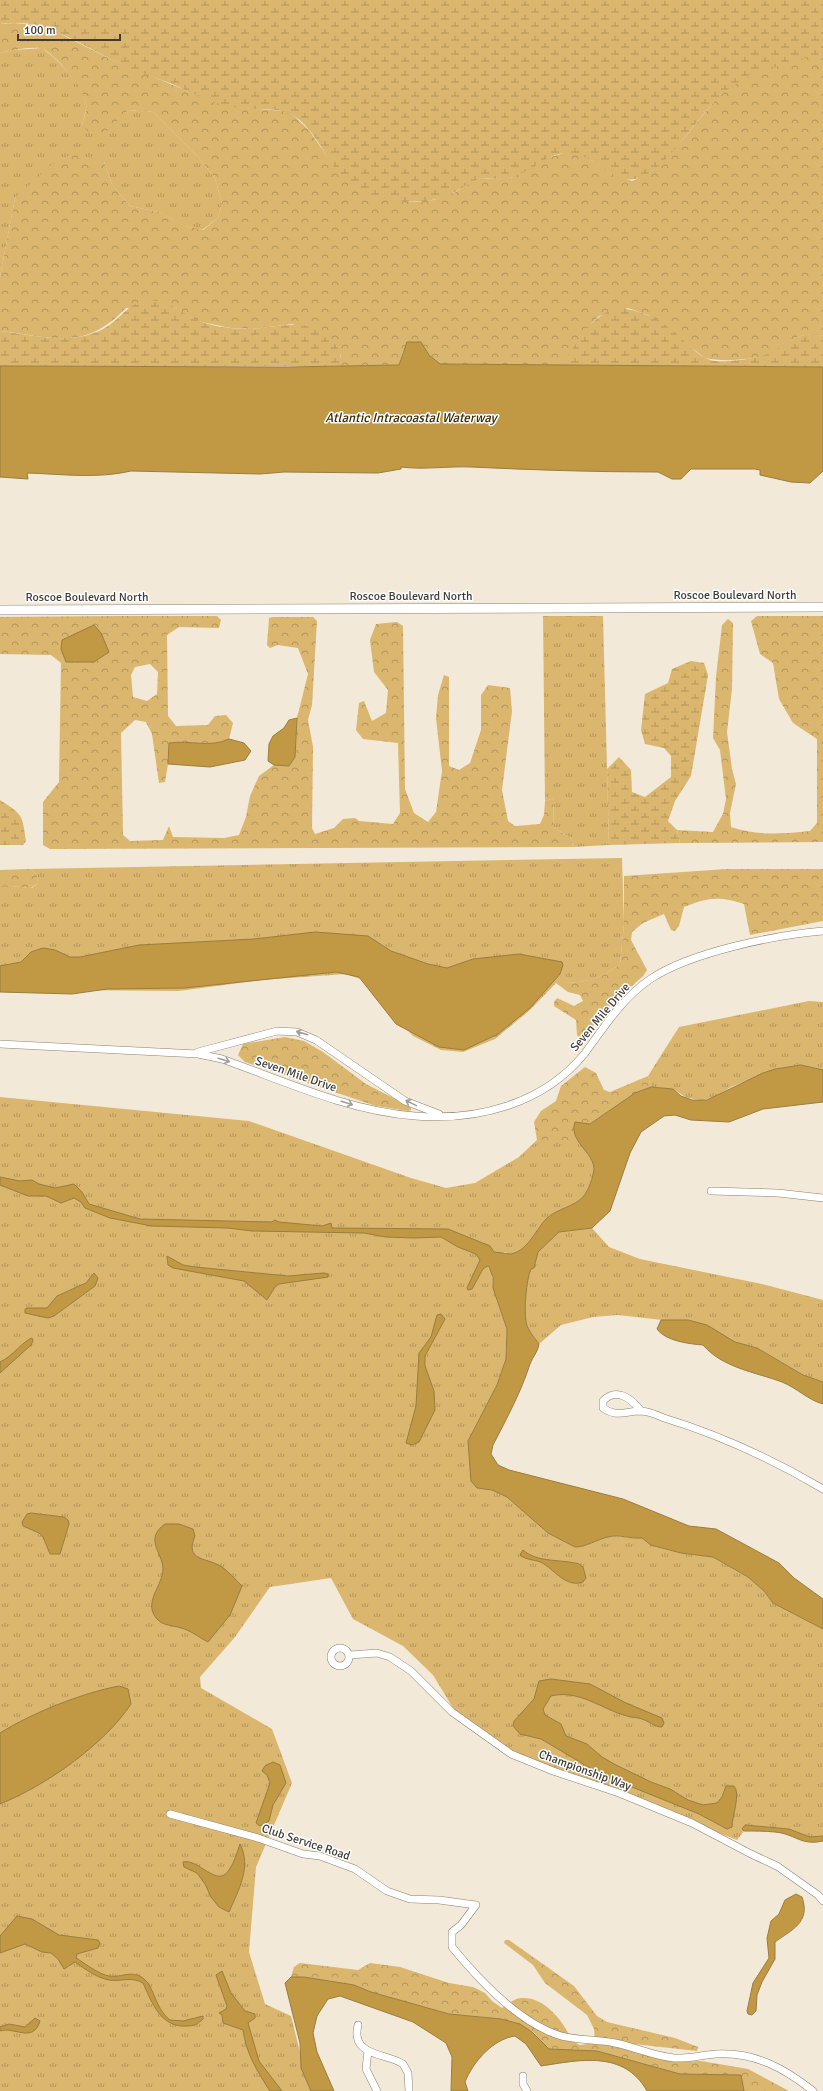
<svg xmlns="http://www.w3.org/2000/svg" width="823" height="2091" font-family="Signika,sans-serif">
<defs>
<pattern id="grass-tufts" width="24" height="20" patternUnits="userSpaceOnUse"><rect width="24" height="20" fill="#dab66e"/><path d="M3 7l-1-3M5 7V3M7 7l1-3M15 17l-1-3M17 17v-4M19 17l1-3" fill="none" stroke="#b2955b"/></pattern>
<pattern id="forest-crowns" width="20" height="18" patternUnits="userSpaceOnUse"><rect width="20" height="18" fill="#dab66e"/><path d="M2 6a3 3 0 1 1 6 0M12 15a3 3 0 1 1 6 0" fill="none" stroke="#b2955b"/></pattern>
<pattern id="wetland-marsh" width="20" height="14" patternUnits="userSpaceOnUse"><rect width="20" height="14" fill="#dab66e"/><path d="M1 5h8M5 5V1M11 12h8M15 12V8" fill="none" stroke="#b2955b"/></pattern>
</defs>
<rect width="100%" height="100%" fill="#f3e9d8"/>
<g fill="url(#grass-tufts)">
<path d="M 42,48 C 58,60 82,83 86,104 C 87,110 83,120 82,126 L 117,120 L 128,110 L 153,112 L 199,158 L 215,178 L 222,204 L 218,218 L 202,230 L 184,226 L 159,212 L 130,206 L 112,184 L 104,162 L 15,198 L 0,277 L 0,53 L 14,50 Z"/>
<polygon points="543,616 603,616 609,845 573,847 572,839 553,827 554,798 545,801"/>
<path d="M 622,858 L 624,924 L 620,964 C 598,981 583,983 556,983 L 530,1010 L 495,1039 L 463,1052 L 441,1050 L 413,1036 L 391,1013 L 366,981 L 346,974 L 261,980 L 179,991 L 58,990 L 0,987 L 0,885 L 32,888 L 38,883 L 37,874 L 30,869 Z"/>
<polygon points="809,1001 823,1002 823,1070 801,1065 775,1069 731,1087 712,1098 702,1100 687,1098 673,1089 651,1087 648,1076 679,1027"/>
<path d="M 0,1097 L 249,1121 L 411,1178 L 446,1188 L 475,1183 L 519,1157 L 537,1140 L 578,1140 L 594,1164 C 594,1175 590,1187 584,1196 C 577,1205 557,1209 547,1218 C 535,1230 529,1250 511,1254 L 505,1252 L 487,1266 L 492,1273 L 493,1288 L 507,1329 L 506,1359 L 497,1385 L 468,1441 L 472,1478 L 477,1488 L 492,1490 L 507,1497 L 548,1533 L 575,1547 C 586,1547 598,1539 608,1537 C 620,1535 630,1539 642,1538 L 651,1545 L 681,1553 L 713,1557 L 748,1577 L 764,1591 L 773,1603 L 823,1629 L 823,1836 L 810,1837 L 789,1829 L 745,1825 L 742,1829 L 744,1831 L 737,1840 L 525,1757 L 492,1741 L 462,1723 L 433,1675 L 403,1646 L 353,1619 L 331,1578 L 270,1587 L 235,1637 L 200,1677 L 201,1688 L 272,1729 L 292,1783 L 256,1867 L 249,1952 L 265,2004 L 291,2016 L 302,2060 L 315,2091 L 0,2091 Z"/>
<path d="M 592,1228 L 609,1247 L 640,1259 L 762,1284 L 823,1300 L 823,1382 L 803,1375 L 757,1348 L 735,1342 L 688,1320 L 671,1321 L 618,1315 L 593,1317 L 561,1325 L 539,1344 C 534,1337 528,1331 526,1322 C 524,1310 526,1280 531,1269 L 534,1268 L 538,1252 L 559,1232 Z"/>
</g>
<g fill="url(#forest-crowns)" fill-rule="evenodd">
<path d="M 14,23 L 35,25 L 55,31 L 110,59 L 214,102 L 244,108 L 285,111 L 294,116 L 309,130 L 333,165 L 354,185 L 393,199 L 414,202 L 434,200 L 454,193 L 471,182 L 480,179 L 511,178 L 547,158 L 567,152 L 577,153 L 586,157 L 613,174 L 632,181 L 650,173 L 684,138 L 717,98 L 732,85 L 759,71 L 809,56 L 823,54 L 823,336 C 792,330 791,345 767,355 C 751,360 721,362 705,358 L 648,315 L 628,308 L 599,316 L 592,323 L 562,365 L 440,364 L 429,355 L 421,342 L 403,351 L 399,365 L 341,366 L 341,355 L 293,324 L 252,329 L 231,328 L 201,322 L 192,318 L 174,307 L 126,308 C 84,352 53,337 0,331 L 0,277 L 15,198 L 51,165 L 73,153 L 104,162 L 112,184 L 130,206 L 159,212 L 185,226 L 203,230 L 218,218 L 222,204 L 215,178 L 199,158 L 153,112 L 128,110 L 106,132 L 91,134 L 82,126 C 83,120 87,111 86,105 C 84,89 57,56 43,49 C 35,45 9,51 0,53 L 0,24 Z"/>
<path d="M 119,616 L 217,616 L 221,620 L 219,628 L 179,627 L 167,635 L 168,716 L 176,726 L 208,725 L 215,716 L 226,715 L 233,723 L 229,739 C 210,748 190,740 169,743 L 168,764 L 165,782 L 159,783 L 152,734 L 146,722 L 135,720 L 121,733 L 123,835 L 130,841 L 163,840 L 169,826 L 173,837 L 224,838 L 239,835 L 246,817 L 250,796 L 259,776 L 274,765 L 289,766 L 295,757 L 297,718 L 308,674 L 298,648 L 278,645 L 270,648 L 267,645 L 269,618 L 273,617 L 313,617 L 317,621 L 312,705 L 308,720 L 313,747 L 312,828 L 315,834 L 334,828 L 343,819 L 355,818 L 359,821 L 393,824 L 400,813 L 398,743 L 363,739 L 356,730 L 359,703 L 364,701 L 372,721 L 386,713 L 388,690 L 374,672 L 370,640 L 376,624 L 397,622 L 403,626 L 405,789 L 414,813 L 428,822 L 436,812 L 442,771 L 436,718 L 438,695 L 444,675 L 449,677 L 449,766 L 459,770 L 470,763 L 481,730 L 481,695 L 488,685 L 510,688 L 512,711 L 502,790 L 508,821 L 515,826 L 540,824 L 544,815 L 545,801 L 554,798 L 553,827 L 572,839 L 573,847 L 50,849 L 43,845 L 43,802 L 59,782 L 61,663 L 51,655 L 0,654 L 0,617 ZM 150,664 L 158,672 L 157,694 L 147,701 L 133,697 L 131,675 L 135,667 Z"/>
<path d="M 757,616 L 823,616 L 823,842 L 680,843 L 677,830 L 713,832 L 723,814 L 726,799 L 720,750 L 713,738 L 716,677 L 722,625 L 728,619 L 733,623 L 732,689 L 727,732 L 732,769 L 736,784 L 730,813 L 731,827 C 757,836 783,834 810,831 L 817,823 L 817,739 L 793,723 L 779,699 L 773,663 L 760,654 L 751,621 Z"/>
<polygon points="30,869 37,874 38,883 31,888 0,885 0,870"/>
<path d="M 727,869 L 823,869 L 823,921 L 750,935 L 744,904 C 720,896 708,897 684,907 L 679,926 L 675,931 L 671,930 L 664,914 L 643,923 L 632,932 L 631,940 L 647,970 L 643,976 L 605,1010 L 585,1037 L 580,1039 L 577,1035 L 576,1020 L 554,1006 L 554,1002 L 557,998 L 574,1006 L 583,1001 L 580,995 L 568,992 L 556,983 C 582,983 598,981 620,964 L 624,924 L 624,876 Z"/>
<polygon points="285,1037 304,1041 323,1052 366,1084 411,1107 411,1110 408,1111 376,1106 245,1062 238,1055 243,1044"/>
<polygon points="585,1067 596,1073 604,1090 610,1092 648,1076 651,1087 635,1093 590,1124 586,1125 579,1122 574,1128 578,1140 537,1140 534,1122 541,1111 556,1101 561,1086"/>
<path d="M 505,1940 L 509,1940 L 574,1986 L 597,2016 L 607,2022 L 675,2038 L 698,2047 L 697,2051 L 634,2044 L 636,2052 L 678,2062 L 701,2061 L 748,2069 L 789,2091 L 744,2091 L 740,2075 L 680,2074 L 597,2051 L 562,2051 L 549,2049 L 532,2031 L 501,2019 L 449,2014 L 371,1992 L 354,1985 L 304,1977 L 291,1977 L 294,1967 L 300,1963 L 358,1970 L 370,1963 L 400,1967 L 449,1983 L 473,1987 L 485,1993 L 492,2001 L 502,2008 C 507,2005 515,1998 521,1998 C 544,1996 564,2021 572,2041 L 580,2045 L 595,2043 L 594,2029 L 587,2015 L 545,1983 L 533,1965 L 504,1943 Z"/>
</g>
<g fill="url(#wetland-marsh)">
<path d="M 0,0 L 823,0 L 823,54 C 809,56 796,61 782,65 C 740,78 725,86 698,121 C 684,137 667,161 650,173 C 612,197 597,145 559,154 C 542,158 530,172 513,177 C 503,181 491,177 480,179 C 471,181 464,187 455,192 C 438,202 415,203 396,200 C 375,196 350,188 337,171 C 323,153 314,129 294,116 C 281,108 267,110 252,109 C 238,108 224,106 211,101 C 196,96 182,88 167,82 C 151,76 135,71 119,63 C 82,46 43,16 0,24 Z"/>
<path d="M 145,300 C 174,299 185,319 212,325 C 225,328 239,329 252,329 C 281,327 302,317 328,337 C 339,346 342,353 341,366 L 0,366 L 0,331 C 34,335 71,346 103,329 C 120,320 125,306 145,300 Z"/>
<path d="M 618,308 C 638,309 657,318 673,331 C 686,341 699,359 715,361 C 727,362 756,359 767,354 C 790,345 794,330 823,336 L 823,367 L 562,365 C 577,343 590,315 618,308 Z"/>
<polygon points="691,661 704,663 708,675 691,776 675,801 668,821 677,830 680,843 609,845 607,769 619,757 631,770 632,792 645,797 671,777 671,756 664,748 645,744 641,730 645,694 668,683 672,669"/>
<path d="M 0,800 C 23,815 22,814 26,841 L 23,845 L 0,845 Z"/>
</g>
<g fill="#c19944" stroke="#9a7d40">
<path d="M 407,342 L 421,342 L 429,355 L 440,364 L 823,367 L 823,471 L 810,483 L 791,482 L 760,475 L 760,470 L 755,469 L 691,469 L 681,479 L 672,479 L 658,472 C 595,472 534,470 471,467 C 447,466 425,470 401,467 L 401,469 L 378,473 L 284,472 L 260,474 L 131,471 C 98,479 60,474 27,473 L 28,479 L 0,477 L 0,366 L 287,367 L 399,365 Z"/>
<polygon points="94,625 101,633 109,652 94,662 66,662 61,649 62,640"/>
<polygon points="297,718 295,757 289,766 274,765 268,761 269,744 273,736 284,728 289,720"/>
<path d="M 229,739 L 244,743 L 251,751 L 245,760 L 210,767 L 168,764 L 169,743 C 190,740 210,748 229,739 Z"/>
<polygon points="315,932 368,936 391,951 428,964 447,968 473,959 519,954 562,962 563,965 560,974 530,1008 498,1034 464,1050 439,1047 396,1024 359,977 336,972 184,988 107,989 72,994 0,992 0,966 21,962 31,952 43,948 55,950 70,957 80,957 139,945 254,939"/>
<path d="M 801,1065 L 823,1070 L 823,1102 L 763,1109 L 729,1122 L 691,1120 L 675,1115 L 664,1116 L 641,1132 L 630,1153 L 610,1211 L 592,1228 L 559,1232 L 538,1252 L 534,1268 L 531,1269 C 526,1280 524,1310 526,1322 C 528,1331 534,1337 539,1344 C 538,1352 533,1356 530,1364 C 521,1392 507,1418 493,1445 L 491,1454 L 498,1465 L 509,1470 L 623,1499 L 689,1526 L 716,1529 L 779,1563 L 794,1578 L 823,1599 L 823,1629 L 773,1603 L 764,1591 L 748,1577 L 713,1557 L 681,1553 L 651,1545 L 642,1538 C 629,1539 620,1534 608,1537 C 598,1539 586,1547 575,1547 L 548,1533 L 507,1497 L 492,1490 L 477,1488 L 471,1481 L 468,1441 L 497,1385 L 506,1359 L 507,1329 L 493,1288 L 493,1277 L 489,1267 L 487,1266 L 483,1269 L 472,1289 L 468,1290 L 467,1288 L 480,1260 L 476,1254 L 458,1247 L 441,1237 L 414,1238 L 386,1237 L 364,1233 L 252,1231 L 228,1228 L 152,1226 L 110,1218 L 85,1208 L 81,1202 L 74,1198 L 61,1203 L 46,1196 L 28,1196 L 0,1185 L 0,1177 L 20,1181 L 32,1180 L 39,1184 L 55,1188 L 74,1184 L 82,1192 L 89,1204 L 140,1219 L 272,1222 L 275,1220 L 279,1222 L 322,1226 L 331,1223 L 332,1228 L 448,1229 L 490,1246 L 494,1252 L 511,1254 C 529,1250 535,1230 547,1218 C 557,1209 575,1206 583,1197 C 589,1190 593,1177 594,1169 C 594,1153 568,1140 575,1122 L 590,1124 L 635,1093 L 651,1087 L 673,1089 L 681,1096 L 692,1100 L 707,1100 L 763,1073 L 775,1069 Z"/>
<polygon points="167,1256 183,1265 195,1267 288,1276 324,1273 328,1274 328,1277 279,1284 275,1287 267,1300 244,1281 173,1268 168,1265"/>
<polygon points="94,1273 98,1278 95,1286 54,1316 48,1318 25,1313 25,1309 27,1308 47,1308 57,1296 86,1283"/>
<polygon points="441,1314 445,1319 425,1356 425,1366 434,1391 435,1410 419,1442 412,1445 406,1443 416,1406 419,1353 431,1337 437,1315"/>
<path d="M 661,1320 L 688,1320 L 707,1325 L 735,1342 L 757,1348 L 803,1375 L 823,1382 L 823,1404 C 808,1400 797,1388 782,1382 C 755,1372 723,1368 703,1345 C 690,1344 665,1341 657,1329 Z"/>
<path d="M 32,1338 L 33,1341 L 31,1345 L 0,1373 L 0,1362 C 12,1357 24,1340 32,1338 Z"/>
<polygon points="31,1513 64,1517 68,1520 69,1524 60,1554 50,1554 43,1537 39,1533 23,1526 22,1522 27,1514"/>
<path d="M 165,1524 L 179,1524 L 193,1529 L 195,1536 C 184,1562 207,1557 222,1567 C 229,1572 236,1580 242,1586 L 230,1615 L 208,1642 C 200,1638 190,1630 181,1628 C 173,1625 164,1626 158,1620 C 141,1603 164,1585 163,1568 C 162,1552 144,1539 165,1524 Z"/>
<path d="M 523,1550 C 537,1563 562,1559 579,1564 L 583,1567 L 586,1578 L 583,1582 C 567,1588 555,1571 544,1564 C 537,1559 527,1561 520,1555 Z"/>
<path d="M 551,1679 L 590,1684 L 626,1703 L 662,1718 L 664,1723 L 662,1727 C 654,1727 649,1721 642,1719 C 637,1717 632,1718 627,1716 C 601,1709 579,1689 551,1696 L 543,1709 L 545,1715 L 561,1724 L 566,1736 L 587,1744 L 602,1757 L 614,1764 L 651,1782 L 670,1789 L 688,1800 L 703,1805 L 717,1803 L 722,1797 L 726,1786 L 734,1786 C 741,1794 732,1816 732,1827 L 727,1829 L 699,1814 L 602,1775 L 541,1739 L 520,1734 L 513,1726 L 514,1721 L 534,1699 L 539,1681 Z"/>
<path d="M 119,1686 L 128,1689 L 131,1704 C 104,1745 45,1786 0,1804 L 0,1733 C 32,1713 82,1693 119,1686 Z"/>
<polygon points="273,1762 280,1765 286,1783 273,1805 269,1821 260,1826 256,1823 270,1783 267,1775 262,1771 265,1766"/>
<path d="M 745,1825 L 789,1829 L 810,1837 L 823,1836 L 823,1841 C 800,1846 796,1834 775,1832 C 765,1831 754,1831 744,1831 L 742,1829 Z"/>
<path d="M 240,1844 C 252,1867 238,1891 229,1912 L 219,1907 L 211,1897 L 205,1884 L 197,1873 L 184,1867 L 183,1862 C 199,1858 217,1889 229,1870 C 234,1863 237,1853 240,1844 Z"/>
<path d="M 796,1894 L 802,1897 C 811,1923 791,1930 775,1942 L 775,1959 L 762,1982 L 757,1995 L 756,2011 L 752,2015 L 748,2014 L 747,2011 L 753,1983 L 769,1958 L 767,1938 L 771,1921 L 779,1914 L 785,1900 Z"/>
<path d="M 17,1916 L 32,1919 L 59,1935 L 98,1940 L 100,1943 L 98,1948 L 77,1954 L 76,1958 C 86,1964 98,1974 109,1976 C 122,1978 132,1969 144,1979 C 154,1986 155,2009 170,2020 L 183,2021 L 203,2016 L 203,2019 C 198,2024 194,2026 187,2026 C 161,2028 152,2003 143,1983 C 131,1976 121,1982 109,1980 C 97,1978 85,1969 75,1962 L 64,1969 L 58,1959 L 51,1953 L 42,1952 L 25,1944 L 0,1953 L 0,1936 Z"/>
<path d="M 222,1971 L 231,1993 L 245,2011 L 255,2014 L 255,2018 L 248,2023 L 259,2061 L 282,2091 L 270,2091 C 257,2071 246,2053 243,2030 L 223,2023 L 222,2015 L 219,2013 L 226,2009 L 227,2006 L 216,1975 Z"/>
<path d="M 291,1977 L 304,1977 L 354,1985 L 371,1992 L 449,2014 L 501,2019 L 520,2024 L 532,2032 L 549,2049 L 597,2051 L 680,2074 L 741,2075 L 744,2091 L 647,2091 C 624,2050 580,2060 541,2066 L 526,2044 L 515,2036 C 493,2039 473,2062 465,2082 L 468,2091 L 451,2091 L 452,2057 L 446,2043 L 413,2022 L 340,1996 L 328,1999 L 317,2016 L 313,2033 L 317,2052 L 334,2091 L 311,2091 L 301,2068 L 300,2043 L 285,1983 Z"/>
<path d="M 35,2018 L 40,2021 C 33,2044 14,2026 0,2031 L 0,2027 L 9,2024 L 25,2027 Z"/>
</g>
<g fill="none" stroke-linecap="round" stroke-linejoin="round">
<defs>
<g id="minor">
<path d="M 0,1044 L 198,1054 L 222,1059 C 284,1081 348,1111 415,1116 C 478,1121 544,1104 585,1053 C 605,1026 623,997 652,978 C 692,952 775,935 823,931"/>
<polyline points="198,1052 277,1031 297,1032 316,1040 405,1101 439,1114"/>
<polyline points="711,1191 778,1193 823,1198"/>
<path d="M 641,1411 C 631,1398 616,1387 603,1401 L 603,1408 C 618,1418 625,1411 641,1411 C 648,1411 657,1415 664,1418 C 720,1435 772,1459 823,1489"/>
<circle cx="340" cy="1657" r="9"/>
<polyline points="350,1655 377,1653 390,1657 411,1671 452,1712 511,1754 553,1771 619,1793 692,1823 751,1854 777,1866 818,1895 823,1901"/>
<path d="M 170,1814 L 258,1838 L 303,1854 L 320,1856 L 355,1869 L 387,1891 L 410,1899 L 439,1900 L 476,1905 L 461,1925 L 452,1932 L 452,1947 C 479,1980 517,2021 558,2035 C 576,2041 597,2039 615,2043 C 635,2047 654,2056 674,2058 C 688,2059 702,2055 716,2054 C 755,2052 784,2068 813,2091"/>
<path d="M 358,2025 C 350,2057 387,2053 403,2064 L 408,2073 L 409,2091"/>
<polyline points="368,2051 366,2069 377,2091"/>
<polyline points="523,2076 523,2084 527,2091"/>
</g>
<polyline id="tertiary" points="0,610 823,607"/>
</defs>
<use href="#minor" stroke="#8a8271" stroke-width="8"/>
<use href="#tertiary" stroke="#8a8271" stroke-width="10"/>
<use href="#minor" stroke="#fff" stroke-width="7"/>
<use href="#tertiary" stroke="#fff" stroke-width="9"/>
</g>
<defs><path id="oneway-shaft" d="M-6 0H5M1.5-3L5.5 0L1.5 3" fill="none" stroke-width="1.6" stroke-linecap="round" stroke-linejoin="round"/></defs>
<g stroke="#a09e9a">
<use href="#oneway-shaft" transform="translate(302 1033) rotate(-164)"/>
<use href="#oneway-shaft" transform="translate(224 1060) rotate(18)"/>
<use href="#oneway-shaft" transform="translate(347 1103) rotate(18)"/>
<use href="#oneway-shaft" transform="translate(411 1103) rotate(-154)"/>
</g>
<g text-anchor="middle" stroke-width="3" stroke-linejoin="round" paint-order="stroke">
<g font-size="12" fill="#403c35" stroke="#fff">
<text x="735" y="599">Roscoe Boulevard North</text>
<text x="411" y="600">Roscoe Boulevard North</text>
<text x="87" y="601">Roscoe Boulevard North</text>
<text transform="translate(600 1017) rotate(-50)" y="4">Seven Mile Drive</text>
<text transform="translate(296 1074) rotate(19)" y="4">Seven Mile Drive</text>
<text transform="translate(585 1770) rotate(20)" y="4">Championship Way</text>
<text transform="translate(306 1842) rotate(18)" y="4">Club Service Road</text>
</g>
<g font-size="13" font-style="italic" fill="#3c2c05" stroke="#fff">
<text x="411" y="422">Atlantic Intracoastal Waterway</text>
</g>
</g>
<path d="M18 34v6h102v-6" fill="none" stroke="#403c35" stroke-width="2"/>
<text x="24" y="34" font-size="12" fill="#403c35" stroke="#ffffff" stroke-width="3" paint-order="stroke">100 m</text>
</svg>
